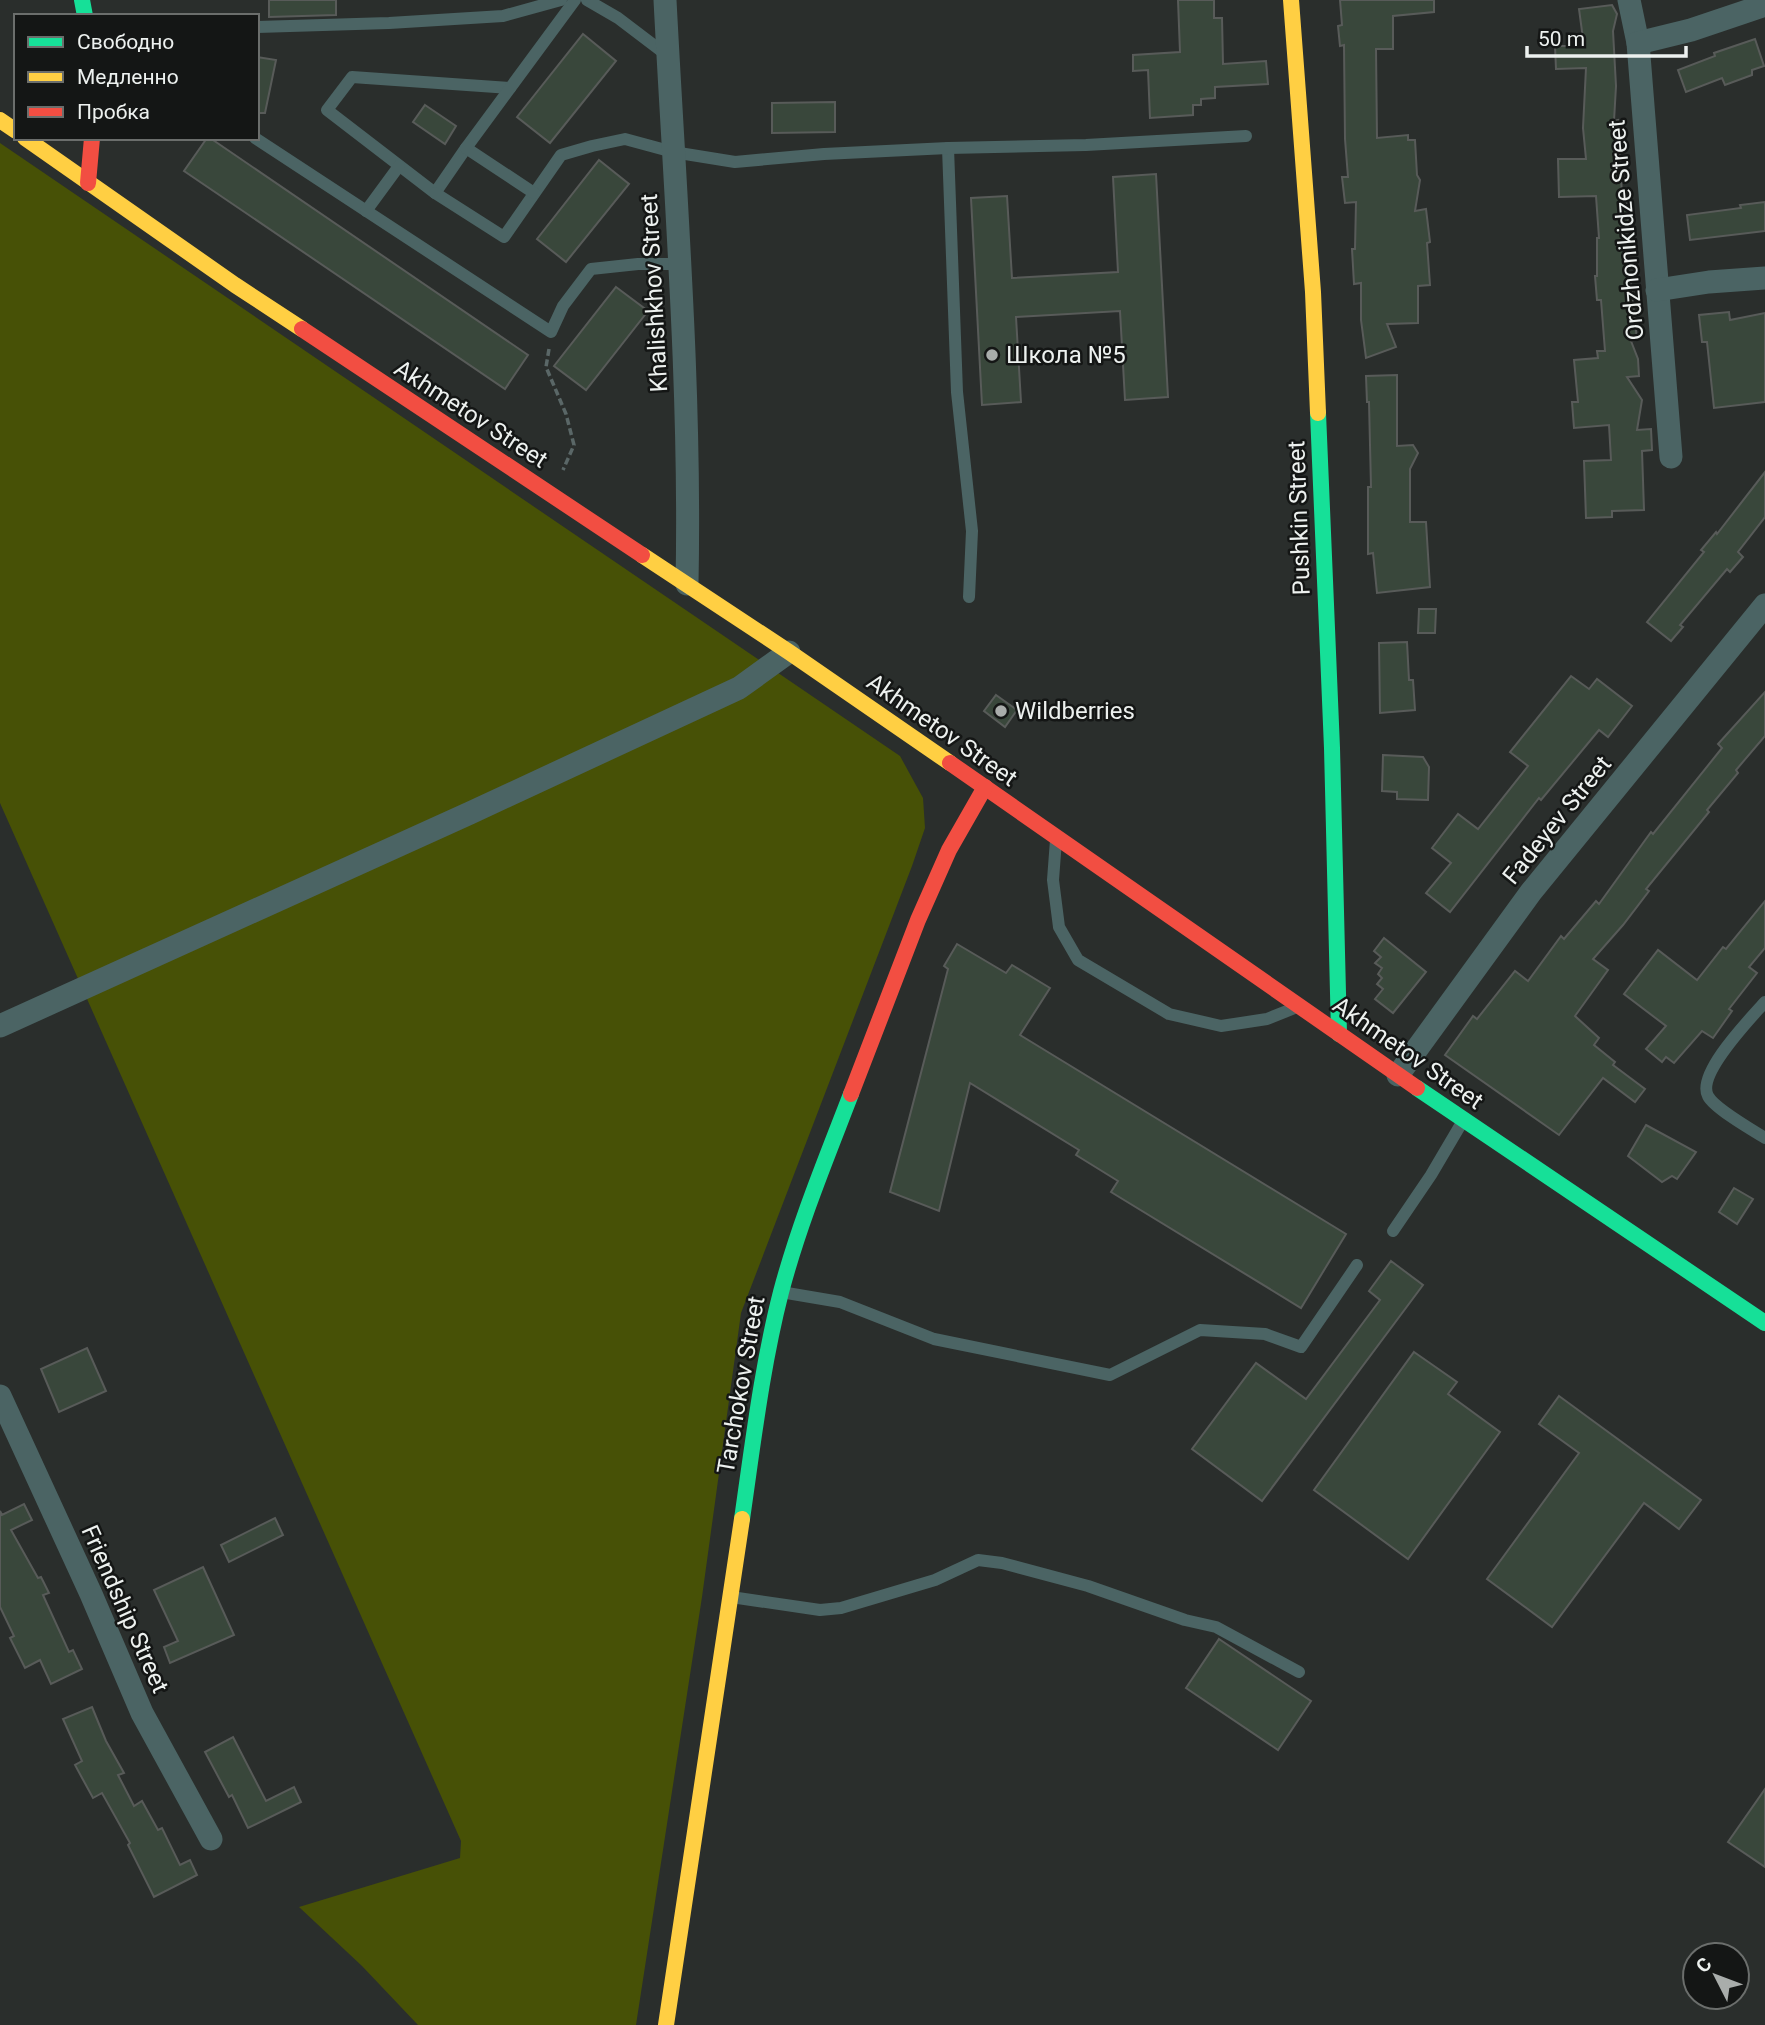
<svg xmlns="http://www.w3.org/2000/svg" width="1765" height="2025" font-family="Roboto,sans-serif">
<rect width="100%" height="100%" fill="#2a2e2c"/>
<polygon fill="#475106" points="0,143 900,756 923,798 925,828 912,866 741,1313 702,1597 636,2025 418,2025 362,1966 299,1907 460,1858 461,1841 0,803"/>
<g fill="#39473b" stroke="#585b59" stroke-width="2">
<polygon points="269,0 336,0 336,15 269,17"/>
<polygon points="1178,0 1214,0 1214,18 1222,18 1223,64 1266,61 1268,84 1215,87 1215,98 1201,99 1201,105 1193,105 1193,115 1150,118 1148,70 1133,71 1133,55 1180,52"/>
<polygon points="1340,0 1434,0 1434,12 1393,16 1393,49 1376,49 1377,138 1408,135 1408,140 1415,140 1417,175 1420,180 1415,211 1426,209 1430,242 1427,243 1430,285 1418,286 1418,323 1387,324 1396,347 1366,358 1361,320 1361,283 1354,284 1352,249 1355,249 1356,202 1345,203 1342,177 1348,177 1345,139 1344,45 1340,46 1338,26 1342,25"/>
<polygon points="1612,5 1617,14 1613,31 1616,86 1614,121 1618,120 1622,195 1626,194 1628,224 1625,225 1626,273 1630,273 1637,340 1631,341 1638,359 1639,376 1627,377 1642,400 1637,430 1651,429 1652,450 1642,451 1644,510 1612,511 1612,517 1586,518 1584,461 1611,460 1609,425 1574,428 1572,402 1578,402 1574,360 1598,358 1597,351 1605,351 1601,300 1597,300 1595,276 1597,276 1597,238 1599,238 1596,196 1559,197 1558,159 1586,159 1583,128 1586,68 1556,69 1555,46 1584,46 1579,9"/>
<polygon points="583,34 616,61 550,143 517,117"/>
<polygon points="1755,39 1764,66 1752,70 1752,75 1725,85 1722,78 1686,92 1678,70 1715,56 1714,53"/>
<polygon points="257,57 276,60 265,113 257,113"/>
<polygon points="835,102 835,132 772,133 772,103"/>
<polygon points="425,105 456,126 445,144 413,122"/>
<polygon points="207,138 210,138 528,355 505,389 184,171"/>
<polygon points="599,160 629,184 566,262 537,239"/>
<polygon points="1156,174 1168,397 1125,400 1120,311 1016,317 1021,402 982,405 971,198 1007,196 1012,278 1118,272 1113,177"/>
<polygon points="1765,202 1765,231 1690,240 1687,215 1741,208 1740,205"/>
<polygon points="616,287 648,311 586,390 554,366"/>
<polygon points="1729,312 1730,320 1765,313 1765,402 1714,408 1707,342 1702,342 1699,315"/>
<polygon points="1397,375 1397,446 1413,445 1418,453 1410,469 1410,522 1426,522 1430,587 1377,593 1373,553 1368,554 1368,487 1371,487 1369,402 1367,402 1366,376"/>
<polygon points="1765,472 1765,517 1738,552 1743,557 1730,572 1727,569 1680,625 1683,627 1671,641 1647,622 1704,552 1701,550 1716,532 1717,534"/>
<polygon points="1419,609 1436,609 1435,633 1418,633"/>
<polygon points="1407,642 1409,680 1413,680 1415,710 1380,713 1379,643"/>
<polygon points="1571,676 1589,689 1597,679 1632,706 1608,737 1599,730 1541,800 1539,798 1450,912 1426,893 1451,863 1432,848 1458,814 1478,829 1528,766 1510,752"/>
<polygon points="1765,692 1765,736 1736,770 1738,773 1707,810 1709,812 1646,889 1649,891 1623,925 1593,959 1608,970 1575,1016 1599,1038 1594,1045 1615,1062 1613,1065 1645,1089 1635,1102 1603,1078 1559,1135 1445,1055 1473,1016 1477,1019 1515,971 1528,981 1561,936 1564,939 1596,901 1599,904 1651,832 1653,834 1722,748 1718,744"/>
<polygon points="996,695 1017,710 1005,727 984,711"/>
<polygon points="1383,755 1423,757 1429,767 1428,800 1397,799 1397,792 1382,791"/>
<polygon points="1765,901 1765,948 1749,967 1757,973 1729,1009 1732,1011 1713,1038 1702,1031 1674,1063 1666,1057 1662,1062 1646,1049 1666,1026 1624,994 1658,950 1697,980 1723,947 1726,949"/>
<polygon points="1384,938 1426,972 1393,1013 1375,999 1383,989 1377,984 1382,978 1378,974 1382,968 1375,963 1381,957 1374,951"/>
<polygon points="957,944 1006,973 1012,965 1050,988 1020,1035 1346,1234 1301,1308 1111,1192 1118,1181 1076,1155 1079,1150 970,1083 939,1211 890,1192 948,969 944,966"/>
<polygon points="1646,1125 1696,1152 1677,1179 1672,1176 1662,1182 1628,1156"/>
<polygon points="1734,1188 1753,1199 1737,1224 1719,1212"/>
<polygon points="1391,1261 1423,1285 1262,1501 1192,1449 1256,1363 1306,1399 1380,1300 1369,1291"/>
<polygon points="87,1348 106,1391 59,1412 41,1369"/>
<polygon points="1414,1352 1457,1382 1448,1394 1500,1432 1408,1559 1314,1490"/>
<polygon points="1559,1396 1701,1500 1679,1529 1644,1503 1552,1627 1487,1579 1579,1453 1539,1424"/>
<polygon points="24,1504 32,1520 11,1530 38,1578 41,1577 49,1593 43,1595 69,1652 73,1650 82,1669 51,1684 40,1660 25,1668 10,1638 14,1636 0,1607 0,1511 2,1515"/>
<polygon points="275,1518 283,1535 229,1562 221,1545"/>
<polygon points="203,1567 234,1635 170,1663 164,1647 178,1641 154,1590"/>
<polygon points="1219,1639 1311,1701 1278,1750 1186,1688"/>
<polygon points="92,1707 106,1741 124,1773 118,1775 134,1806 142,1801 158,1830 162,1828 180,1865 190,1860 197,1875 154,1897 128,1845 130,1843 102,1793 93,1798 75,1765 82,1761 63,1719"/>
<polygon points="233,1737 266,1801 294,1787 301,1802 248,1828 232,1795 229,1797 205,1752"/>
<polygon points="1765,1789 1765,1867 1728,1842"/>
</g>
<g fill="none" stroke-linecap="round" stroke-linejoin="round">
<polyline stroke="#5a6767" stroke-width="3.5" stroke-dasharray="7 3.5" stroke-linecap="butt" points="549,349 546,367 566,414 574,445 563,470"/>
<g stroke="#4b6464" stroke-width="12">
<polyline points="587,0 618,18 668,56"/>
<polyline points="257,27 389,23 503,16 561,0"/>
<polyline points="255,138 551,332 563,306 591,269 638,264 679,264"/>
<polyline points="466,148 435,193 327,110 352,77 510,88"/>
<polyline points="948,148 957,392 972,531 969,597"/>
<polyline points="435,193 504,237 561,155 592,146 625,139 673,152 735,162 824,154 948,148 1086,145 1246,136"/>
<polyline points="534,193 466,148 575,0"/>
<polyline points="366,211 399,166"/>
<polyline points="1056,840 1053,880 1059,927 1078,960 1169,1014 1221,1026 1267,1019 1297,1007"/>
<path d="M 1765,1002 C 1750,1019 1696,1074 1708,1096 C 1714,1108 1752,1130 1765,1138"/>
<polyline points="1393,1231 1431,1175 1464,1119"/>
<polyline points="781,1292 840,1302 934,1339 1110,1375 1200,1330 1265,1334 1301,1347 1357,1265"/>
<polyline points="731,1597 820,1610 841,1608 935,1580 978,1560 1002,1563 1088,1586 1185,1620 1216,1627 1299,1672"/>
</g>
<g stroke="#4b6464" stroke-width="23">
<path d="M 665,0 C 675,194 691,389 687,584"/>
<polyline points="1629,0 1638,43 1671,457"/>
<polyline points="1638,43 1691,30 1765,5"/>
<polyline points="1657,290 1709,282 1765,278"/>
<polyline points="0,1026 470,813 739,688 789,652"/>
<polyline points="1398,1075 1531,892 1765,605"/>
<polyline points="0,1396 91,1594 142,1713 211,1839"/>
</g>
<g stroke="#16e098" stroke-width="16">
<polyline points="82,0 85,16"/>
<polyline points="1318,413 1332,748 1339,1034"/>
<polyline points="1417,1088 1765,1323"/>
<path d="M 742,1519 C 753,1443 762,1366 781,1292 C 799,1224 826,1159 851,1094"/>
</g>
<g stroke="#ffcf43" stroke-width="16">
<polyline points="1291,0 1313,292 1318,413"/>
<polyline points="0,120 16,131"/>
<polyline points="25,138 235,285 302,329"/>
<polyline points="642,555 789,652 950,763"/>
<polyline points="666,2025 742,1519"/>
</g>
<g stroke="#f24e42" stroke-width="16">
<polyline points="88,183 92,138"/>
<polyline points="302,329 642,555"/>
<polyline points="950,763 1417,1088"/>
<polyline points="851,1094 918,920 949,850 985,787"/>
</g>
</g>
<g fill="#a9adab" stroke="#141615" stroke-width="2.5">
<circle cx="992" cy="355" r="7"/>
<circle cx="1001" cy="711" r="7"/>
</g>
<g text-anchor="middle" stroke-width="5" stroke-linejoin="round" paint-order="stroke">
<g font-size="24" fill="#edf1ef" stroke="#141615">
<text transform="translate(1626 230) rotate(-95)" y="8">Ordzhonikidze Street</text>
<text transform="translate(654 293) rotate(-93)" y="8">Khalishkhov Street</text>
<text transform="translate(471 414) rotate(33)" y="8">Akhmetov Street</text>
<text transform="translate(1299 518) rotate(-92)" y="8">Pushkin Street</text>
<text transform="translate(942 730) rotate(35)" y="8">Akhmetov Street</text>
<text transform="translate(1557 820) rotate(-51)" y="8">Fadeyev Street</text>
<text transform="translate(1408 1053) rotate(35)" y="8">Akhmetov Street</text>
<text transform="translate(741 1385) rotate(-80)" y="8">Tarchokov Street</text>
<text transform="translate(125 1609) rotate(66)" y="8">Friendship Street</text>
</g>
<g font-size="24" fill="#edf1ef" stroke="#141615" text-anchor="start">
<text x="1006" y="363">Школа №5</text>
<text x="1015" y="719">Wildberries</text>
</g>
</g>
<rect x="14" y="14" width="245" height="126" fill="#141615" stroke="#6b6e6c" stroke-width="2"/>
<rect x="28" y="37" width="35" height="10" fill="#16e098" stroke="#6b6e6c" stroke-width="2"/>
<text x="77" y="49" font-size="21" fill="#edf1ef">Свободно</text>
<rect x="28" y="72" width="35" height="10" fill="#ffcf43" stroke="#6b6e6c" stroke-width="2"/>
<text x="77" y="84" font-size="21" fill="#edf1ef">Медленно</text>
<rect x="28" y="107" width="35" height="10" fill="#f24e42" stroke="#6b6e6c" stroke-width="2"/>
<text x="77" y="119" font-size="21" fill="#edf1ef">Пробка</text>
<g transform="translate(1716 1976) rotate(312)"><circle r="33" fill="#141615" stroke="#6b6e6c" stroke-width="2"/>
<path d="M0-5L12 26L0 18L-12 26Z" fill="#a9adab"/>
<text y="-10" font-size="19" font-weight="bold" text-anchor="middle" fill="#edf1ef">С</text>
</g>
<path d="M1527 46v10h159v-10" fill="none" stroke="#edf1ef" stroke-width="3.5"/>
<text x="1538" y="46" font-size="21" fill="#edf1ef" stroke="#141615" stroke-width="5" paint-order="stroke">50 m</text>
</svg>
